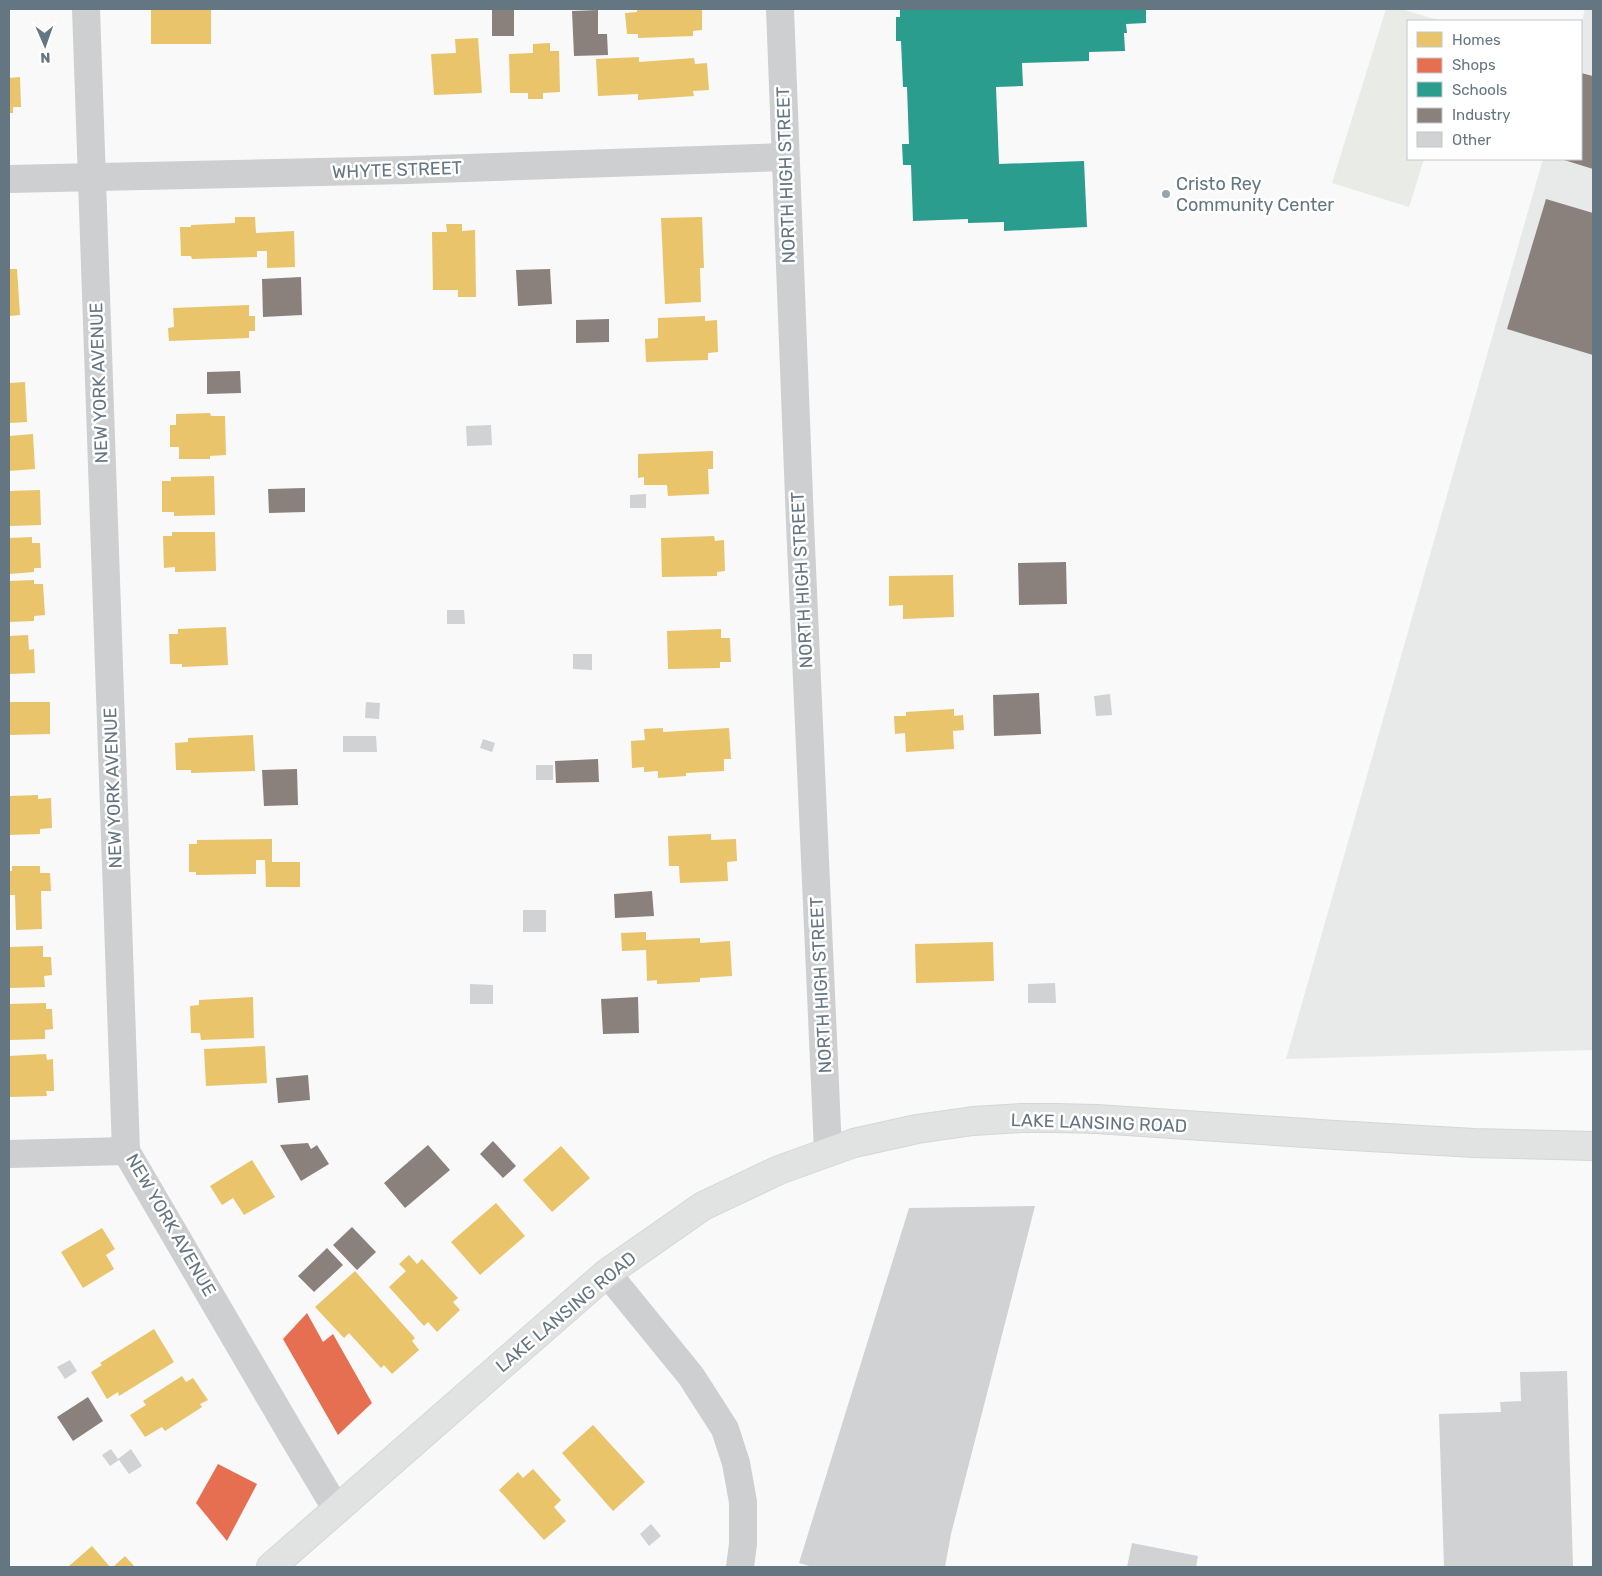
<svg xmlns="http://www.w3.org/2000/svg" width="1602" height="1576" font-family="Rubik,sans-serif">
<rect width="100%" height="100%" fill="#f9f9f9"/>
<polygon fill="#e8e9e9" points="1585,9 1593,9 1593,1050 1286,1059 1543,159 1581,159 1581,25"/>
<polygon fill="#e8ebe6" points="1386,9 1401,9 1441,21 1408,21 1408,159 1424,159 1409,207 1332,183"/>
<g fill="#e9c46a">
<rect x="151" y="9" width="60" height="35"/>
<polygon points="637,9 702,9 702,30 693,31 693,36 638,38 638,34 627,34 625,13 637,12"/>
<polygon points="478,38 482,93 434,95 431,54 456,53 455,39"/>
<polygon points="550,43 550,51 559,51 560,92 543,93 543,99 528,99 528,93 510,93 509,54 533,53 533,44"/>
<polygon points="639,57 639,62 694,58 695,64 707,63 709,90 693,91 694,96 638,100 638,94 598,96 596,59"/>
<polygon points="20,77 21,107 13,107 13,113 9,113 9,78"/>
<polygon points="235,217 255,217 256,233 294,231 295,267 267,268 267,251 257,251 257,257 192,259 191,256 181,256 180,227 191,227 191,225 235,223"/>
<polygon points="702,217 704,268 700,268 701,302 665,304 661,218"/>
<polygon points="446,224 462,224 462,231 475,230 476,297 458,297 458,290 433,290 432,232 447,232"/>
<polygon points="9,269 17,269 20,315 9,316"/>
<polygon points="249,305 249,316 255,316 255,331 249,331 249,338 169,341 168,328 174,327 173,308"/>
<polygon points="705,316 705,321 717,320 718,352 708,353 708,360 646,362 645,339 658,338 658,318"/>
<polygon points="25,382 27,422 9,423 9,383"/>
<polygon points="210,413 211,416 225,416 226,455 210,456 210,459 179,459 179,447 170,447 170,425 176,425 176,414"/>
<polygon points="33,434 35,469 9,471 9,436"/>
<polygon points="713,451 713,469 708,469 709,494 668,496 667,485 644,485 644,477 638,478 638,454"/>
<polygon points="214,476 215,515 174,516 174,512 162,512 162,481 171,481 171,477"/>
<polygon points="40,490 41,525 9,526 9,491"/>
<polygon points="172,532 215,532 216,571 175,572 175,567 164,568 163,536 172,536"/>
<polygon points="714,536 715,541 724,540 725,571 717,572 717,576 662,577 661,538"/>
<polygon points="32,537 32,543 40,543 41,568 34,568 34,572 9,574 9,538"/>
<polygon points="953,575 954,617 903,619 903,605 889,606 889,576"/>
<polygon points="34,580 34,584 43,584 45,615 34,616 34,621 9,622 9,581"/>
<polygon points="226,627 228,665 182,667 182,664 170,664 169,634 178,634 178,629"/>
<polygon points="721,629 721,638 730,638 731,662 720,662 720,668 668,669 667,631"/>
<polygon points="28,635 29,650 34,649 35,673 9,674 9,636"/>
<polygon points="9,702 50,702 50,734 9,735"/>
<polygon points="954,709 954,716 963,715 964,730 953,731 954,749 906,752 905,733 895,734 894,716 906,716 906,712"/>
<polygon points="663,728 663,732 729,728 731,759 724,759 724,771 686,773 686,776 658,778 658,771 644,772 644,767 632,768 631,741 645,740 644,729"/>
<polygon points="253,735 255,771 191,773 191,770 176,770 175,743 188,742 188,738"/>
<polygon points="38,795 38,799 51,798 52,828 40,829 40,834 9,835 9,796"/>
<polygon points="711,834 711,840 736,839 737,861 727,862 728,881 680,883 679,866 669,866 668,836"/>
<polygon points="272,839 272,862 300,862 300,887 266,887 265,860 256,860 256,874 196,875 196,872 189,872 189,844 197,844 197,840"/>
<polygon points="12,866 40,866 40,873 50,873 51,891 41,891 42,929 16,930 15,895 9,895 9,871 12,871"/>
<polygon points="646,932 646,940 700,938 700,943 730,941 732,976 700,978 700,982 657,984 657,980 647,981 646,950 622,951 621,933"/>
<polygon points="993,942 994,981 916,983 915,944"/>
<polygon points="43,946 43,957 51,957 52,975 44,976 45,987 9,988 9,947"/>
<polygon points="253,997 254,1038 201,1040 200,1033 191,1033 190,1006 199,1005 199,1000"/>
<polygon points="46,1003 46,1009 52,1009 53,1029 45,1030 45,1039 9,1040 9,1004"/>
<polygon points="265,1046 267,1083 206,1086 204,1049"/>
<polygon points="46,1054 47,1060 53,1059 54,1091 46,1091 47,1096 9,1097 9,1056"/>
<polygon points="561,1146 590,1178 552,1212 523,1180"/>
<polygon points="252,1160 275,1197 244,1215 233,1198 222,1205 210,1186"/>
<polygon points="496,1203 525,1236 480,1275 451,1242"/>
<polygon points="102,1228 115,1249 106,1255 114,1269 83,1288 61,1252"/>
<polygon points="409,1255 417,1264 422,1259 458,1298 453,1302 460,1310 437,1332 428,1322 424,1326 389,1287 406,1271 399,1264"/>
<polygon points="355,1271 415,1338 412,1341 419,1350 392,1374 384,1365 381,1368 349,1333 344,1338 315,1307"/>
<polygon points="154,1329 174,1362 119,1396 118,1392 107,1399 91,1372 102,1365 100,1363"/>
<polygon points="182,1376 186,1382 193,1378 208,1400 200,1404 202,1407 165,1431 162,1427 145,1437 130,1415 146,1405 143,1401"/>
<polygon points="593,1425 645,1482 613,1511 562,1453"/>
<polygon points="533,1469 561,1500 554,1507 566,1521 544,1540 499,1490 518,1472 523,1478"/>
<polygon points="92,1546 110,1567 70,1567 69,1566"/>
<polygon points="125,1556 135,1567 113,1567"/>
</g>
<g fill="#e76f51">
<polygon points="307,1313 323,1342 333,1334 372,1403 338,1435 283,1339"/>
<polygon points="218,1464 257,1484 227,1541 196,1503"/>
</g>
<polygon fill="#2a9d8f" points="900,9 1146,9 1146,23 1126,24 1127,33 1124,33 1125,51 1089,52 1089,61 1022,63 1023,86 996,87 999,164 1084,161 1087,227 1004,231 1004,222 968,223 968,219 913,221 911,165 903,165 902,144 909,144 907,87 903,87 901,41 896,41 896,17 900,17"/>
<g fill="#8a817c">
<rect x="492" y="9" width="22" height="27"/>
<polygon points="598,10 598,34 607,34 608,55 574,56 572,11"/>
<polygon points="1581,73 1593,76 1593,169 1561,159 1581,159"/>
<polygon points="1546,199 1593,213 1593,355 1507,329"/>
<polygon points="550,269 552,304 518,306 516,270"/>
<polygon points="301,277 302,315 263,317 262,279"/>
<polygon points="609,319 609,342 576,343 576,320"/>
<polygon points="240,371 241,393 207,394 207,372"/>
<polygon points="305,488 305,512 269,513 268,489"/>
<polygon points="1066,562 1067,604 1019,605 1018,563"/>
<polygon points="1039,693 1041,734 994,736 993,695"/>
<polygon points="598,759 599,782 556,783 555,761"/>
<polygon points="297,769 298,805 264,806 262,770"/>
<polygon points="652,891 654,916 615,918 614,894"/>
<polygon points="638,997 639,1033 603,1034 601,999"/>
<polygon points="308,1075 310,1100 278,1103 276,1078"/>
<polygon points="493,1141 516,1166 503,1178 480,1154"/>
<polygon points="308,1143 311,1149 317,1145 329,1164 301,1181 280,1145"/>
<polygon points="428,1145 450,1170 405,1208 384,1183"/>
<polygon points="352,1227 376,1252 357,1270 333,1245"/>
<polygon points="327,1248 343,1265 314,1292 298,1276"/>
<polygon points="88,1397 103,1421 73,1441 57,1417"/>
</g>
<g fill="#d0d2d3">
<polygon points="491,425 492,445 467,446 466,426"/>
<polygon points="646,494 646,508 630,508 630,495"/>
<polygon points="447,610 464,610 465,624 447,624"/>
<polygon points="573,654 592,654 592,670 573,669"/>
<polygon points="1110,694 1112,715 1096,716 1094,696"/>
<polygon points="366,702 380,703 379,719 365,718"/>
<polygon points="343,736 376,736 377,752 343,752"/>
<polygon points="483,739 495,743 492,752 480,748"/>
<rect x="536" y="765" width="17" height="15"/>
<rect x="523" y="910" width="23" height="22"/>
<polygon points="1055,983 1056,1003 1028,1003 1028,984"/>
<polygon points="470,984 493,985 493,1004 470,1004"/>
<polygon points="1035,1206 951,1534 945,1567 813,1567 799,1563 909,1208"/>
<polygon points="70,1360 77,1371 65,1379 57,1367"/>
<polygon points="1567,1371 1573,1567 1444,1567 1439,1414 1501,1412 1500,1402 1521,1401 1520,1372"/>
<polygon points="111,1449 118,1459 131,1449 142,1466 129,1474 119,1460 110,1466 102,1455"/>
<polygon points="651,1524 661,1536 649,1546 640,1534"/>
<polygon points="1132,1543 1198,1556 1196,1567 1127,1567"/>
</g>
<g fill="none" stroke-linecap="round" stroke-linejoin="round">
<defs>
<polyline id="major" points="271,1567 607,1273 703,1206 779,1170 854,1143 917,1129 973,1121 1022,1118 1056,1118 1097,1119 1335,1135 1474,1143 1593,1146"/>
</defs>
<use href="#major" stroke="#d5d6d7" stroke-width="30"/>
<g stroke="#cecfd0" stroke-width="28">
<polyline points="86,9 126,1151 292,1435 337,1510"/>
<polyline points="780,9 800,523 828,1151"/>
<polyline points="9,179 408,170 785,157"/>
<polyline points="9,1154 126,1151"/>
<polyline points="607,1273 691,1376 725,1429 736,1463 743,1502 743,1544 740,1567"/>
</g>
<use href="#major" stroke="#e1e2e2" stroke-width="28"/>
</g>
<circle fill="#99a4ac" stroke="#fff" stroke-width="2" cx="1166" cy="194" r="5"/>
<g text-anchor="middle" stroke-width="5" stroke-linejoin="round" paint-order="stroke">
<g font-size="18" fill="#657683" stroke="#fff">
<text transform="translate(397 170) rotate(-2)" y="6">WHYTE STREET</text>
<text transform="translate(786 175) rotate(-92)" y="6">NORTH HIGH STREET</text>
<text transform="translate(99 383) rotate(-92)" y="6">NEW YORK AVENUE</text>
<text transform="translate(802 580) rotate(-93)" y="6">NORTH HIGH STREET</text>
<text transform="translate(113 788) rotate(-92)" y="6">NEW YORK AVENUE</text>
<text transform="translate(821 985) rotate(-93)" y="6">NORTH HIGH STREET</text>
<text transform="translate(1099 1123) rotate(2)" y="6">LAKE LANSING ROAD</text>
<text transform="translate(171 1225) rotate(60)" y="6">NEW YORK AVENUE</text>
<text transform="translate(566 1312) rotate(-40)" y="6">LAKE LANSING ROAD</text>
</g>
<g font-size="18" fill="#657683" stroke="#fff" text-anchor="start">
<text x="1176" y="190">Cristo Rey<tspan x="1176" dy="21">Community Center</tspan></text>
</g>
</g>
<rect width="1602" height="1576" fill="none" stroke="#657683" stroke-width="20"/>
<rect x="1407" y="20" width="175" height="140" fill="#ffffff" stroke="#c1c8cd"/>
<rect x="1417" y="32" width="25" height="15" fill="#e9c46a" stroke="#c1c8cd"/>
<text x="1452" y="45" font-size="15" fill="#657683">Homes</text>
<rect x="1417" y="58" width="25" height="15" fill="#e76f51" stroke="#c1c8cd"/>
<text x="1452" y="70" font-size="15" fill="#657683">Shops</text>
<rect x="1417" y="82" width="25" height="15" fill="#2a9d8f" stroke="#c1c8cd"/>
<text x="1452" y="95" font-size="15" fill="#657683">Schools</text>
<rect x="1417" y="108" width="25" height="15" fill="#8a817c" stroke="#c1c8cd"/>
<text x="1452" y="120" font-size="15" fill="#657683">Industry</text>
<rect x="1417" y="132" width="25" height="15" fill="#d0d2d3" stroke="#c1c8cd"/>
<text x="1452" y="145" font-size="15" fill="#657683">Other</text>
<g transform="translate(45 45) rotate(178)" stroke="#ffffff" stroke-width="4" paint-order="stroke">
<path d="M0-4L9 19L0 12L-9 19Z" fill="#657683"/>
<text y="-8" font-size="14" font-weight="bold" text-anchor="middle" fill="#657683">N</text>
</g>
</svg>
